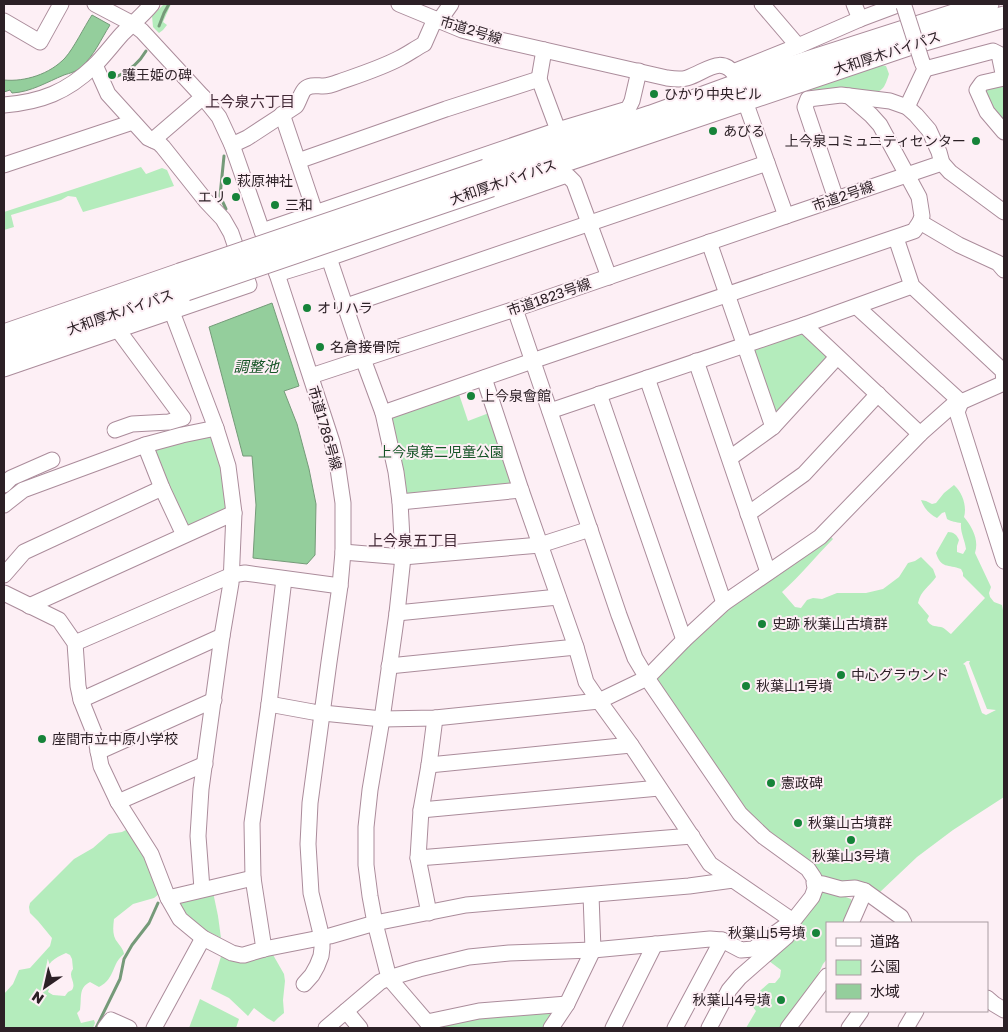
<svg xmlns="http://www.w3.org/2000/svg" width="1008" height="1032" font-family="'Golos Text','Noto Sans JP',sans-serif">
<rect width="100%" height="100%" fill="#fdeff5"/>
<g fill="#b4ecbc" fill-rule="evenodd">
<polygon points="164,4 171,4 163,22 167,25 163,30 159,33 153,27 152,16"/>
<path d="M 880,65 L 886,66 L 889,74 C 885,86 884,91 871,94 L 811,92 L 811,89 L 821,84 Z"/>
<polygon points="1004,82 1004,127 1001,124 984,88"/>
<polygon points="141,167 146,174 162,168 167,170 174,186 83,212 76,197 68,196 61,200 11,215 14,227 4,230 4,212"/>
<polygon points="799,329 829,356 777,417 752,348"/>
<polygon points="458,391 468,421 489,413 511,484 408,495 405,492 400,454 391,419 392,417"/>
<polygon points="212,436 221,459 230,507 190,528 184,527 151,446 181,438"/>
<path d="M 954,485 C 963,493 967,507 964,517 C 973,528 979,540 975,553 L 991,587 L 989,593 L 990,597 L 994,602 L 1002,605 L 1004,616 L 1004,797 L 953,830 L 917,857 L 879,893 L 825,879 L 756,826 L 657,681 L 658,674 L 687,645 L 729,609 L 828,537 L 831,537 L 833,539 C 816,556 801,575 782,592 L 795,607 L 801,608 L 807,600 L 813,598 L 822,599 L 837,593 L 866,593 L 883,589 L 899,577 L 908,563 L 915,561 L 921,557 L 933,569 L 936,577 C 929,587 921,590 918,603 L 929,616 L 927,620 C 930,626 934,626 941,627 C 945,628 948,632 951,634 L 985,598 L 963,576 L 963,573 L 961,569 C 948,564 941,569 936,553 L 948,532 C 954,532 957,535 959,540 L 957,546 L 957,552 L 963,554 L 966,549 C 965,540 960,532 961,523 C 956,522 952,522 947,519 L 945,512 L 942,513 L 937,518 C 929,514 924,508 921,500 L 926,501 L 932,504 L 936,503 L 944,493 ZM 967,661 L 970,661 L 969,663 L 987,709 L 996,710 L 986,715 L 982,713 L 965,665 L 963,664 Z"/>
<path d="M 130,828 L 137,834 L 159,894 L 154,898 L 133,904 L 114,919 C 113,928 112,936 118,943 C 121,947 123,949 124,954 C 111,964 116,978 99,987 L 90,982 C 78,988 82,998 80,1010 L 77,1013 L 81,1023 L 94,1020 L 95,1023 L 93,1028 L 4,1028 L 4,994 L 13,984 L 19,970 L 30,968 L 50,946 L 52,938 L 38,921 L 30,913 L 29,907 L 30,903 L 74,859 L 93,848 L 109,834 L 122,832 ZM 66,953 L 70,955 L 72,959 L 73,969 C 67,977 77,982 72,990 L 68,992 L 65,996 L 53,995 L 48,992 L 50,986 C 41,969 49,960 66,953 Z"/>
<path d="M 827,890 L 851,899 L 853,903 L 843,923 L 827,923 L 827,959 L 823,964 L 812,987 L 786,1024 L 780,1028 L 746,1028 L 756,1011 L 752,1006 C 753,996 761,990 769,983 L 775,983 L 780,977 L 781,970 L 769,961 L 821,892 Z"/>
<polygon points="213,892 218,916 221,938 203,929 188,920 178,902"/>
<polygon points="223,950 272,953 284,974 285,981 283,1000 284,1013 278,1018 274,1022 267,1018 254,1008 248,1016 229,998 211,989"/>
<polygon points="200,999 239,1019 236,1028 189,1028"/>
<polygon points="551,1010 554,1015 546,1028 437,1028 478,1017"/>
</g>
<g fill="#94ce9c" stroke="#759a79">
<path d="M 92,15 L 110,25 C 101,39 94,56 81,67 C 76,72 70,73 64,75 C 47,82 31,92 12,93 L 10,90 L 4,92 L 4,80 C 25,82 50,74 65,58 C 74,48 84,27 92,15 Z"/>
<polygon points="272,303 299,386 284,391 297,424 309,469 316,504 315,555 307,564 253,558 256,505 252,456 243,456 209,327"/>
</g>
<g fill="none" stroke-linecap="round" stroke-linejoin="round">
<g stroke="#759a79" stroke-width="3">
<polyline points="159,26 164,13 169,4"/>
<path d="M 118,76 C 131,70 139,63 146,51"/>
<polyline points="224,156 220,196 226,209"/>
<polyline points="96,1028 120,979 124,959 132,945 149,923 158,903"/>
</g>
<defs>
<g id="minor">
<polyline points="95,4 133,24 142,31 203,97 219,117 232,145 238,162 277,274 332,442 337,462 343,503 343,552 340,586 329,662 310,803 309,824 308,844 311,893 322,938 322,948 321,956 317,966 312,975 304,984"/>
<path d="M 399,4 L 462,30 L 496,39 L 667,78 C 674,79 681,80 687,78 C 706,72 721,54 736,76 L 786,216"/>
<polyline points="762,4 798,46"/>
<polyline points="854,4 860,19"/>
<polyline points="4,21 40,42 61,4"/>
<polyline points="439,21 451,4"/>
<polyline points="544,50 539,79 558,130"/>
<polyline points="925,69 993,51 999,54 1004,78"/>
<polyline points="733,72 798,46 860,19 900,4"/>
<polyline points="1004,78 982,83 977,90 987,112 1004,132"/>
<path d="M 4,105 C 41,102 67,92 94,66 C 104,56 113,44 122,34 C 132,24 143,15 152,4"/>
<polyline points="907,107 925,69 922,62"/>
<polyline points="282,114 315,212"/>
<polyline points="153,140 203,97"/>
<path d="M 232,145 L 247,138 L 296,106 C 299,101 302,91 305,89 C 310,84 317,86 323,86 C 329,86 334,84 339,82 C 359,75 381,68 400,58 C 408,54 416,48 424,44 L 435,19"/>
<polyline points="298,161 446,109 539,79"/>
<polyline points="4,165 133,122"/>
<polyline points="836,199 805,107 808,99 841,95 890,101 907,107 916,115 929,130 939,152 942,163 950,172 1004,212"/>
<polyline points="920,222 959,245 998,263 1004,270"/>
<polyline points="262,231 558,130 628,109 632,101 639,71"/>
<polyline points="896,238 912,286 1003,371 1004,383"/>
<polyline points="709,242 773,427"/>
<polyline points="329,258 363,359 383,413 396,472 400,502 403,557 397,613 382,719 370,790 366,827 366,865 370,896 375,923 389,978 432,1028"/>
<polyline points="277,274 329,258 564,176 568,176 574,182 609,277"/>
<polyline points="346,306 767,163"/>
<polyline points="857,307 961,402"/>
<polyline points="515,309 619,615 635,658 647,678 740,814 764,837 808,869 814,878 815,889 812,897 793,921 787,936 740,977 729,990 709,1028"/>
<polyline points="172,312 216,428 228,466 234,513 231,583 222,636 201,789 198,836 202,889"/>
<polyline points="804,325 920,434"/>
<polyline points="696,361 768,572"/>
<polyline points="4,369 249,285 231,233 223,219 206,201 163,147 159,143 148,138 108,94 95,65"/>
<polyline points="311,376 515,309 786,216 942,163"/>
<polyline points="484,378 521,490 576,647 586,682 599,701 631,745 710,864 793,921"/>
<polyline points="647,378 724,603"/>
<polyline points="599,394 684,640"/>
<polyline points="961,402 957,412 1004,561"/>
<polyline points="550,411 804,325 912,286"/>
<polyline points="383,413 538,359 914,231 920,222 922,216 919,197 880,125 871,115 849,96"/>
<polyline points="115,430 132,424 169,422 183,418 118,330"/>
<polyline points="145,445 162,488 184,535"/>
<polyline points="730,458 773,427 837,357"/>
<polyline points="4,485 11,478 52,460"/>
<polyline points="400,502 521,490"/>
<polyline points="4,505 23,490 145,445 182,435 216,428"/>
<polyline points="748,514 804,474 878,394"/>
<polyline points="343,552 403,557 540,545 590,529"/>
<polyline points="4,575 24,552 162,488"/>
<polyline points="4,593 59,620 75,643 78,686 81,700 95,735 101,766 118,802 151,854 168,898 180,919 203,938 232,953 241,955 244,955 264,949 330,936 375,923 466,905 689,886 733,880"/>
<polyline points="29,606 234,513"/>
<polyline points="397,613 558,597"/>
<polyline points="75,643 232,575 245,573 340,586"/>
<polyline points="389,666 576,647"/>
<polyline points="81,700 222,636"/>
<polyline points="269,704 313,712 382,719 435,718 599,701 647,678 684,640 724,603 820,537 920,434 955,403 961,402 1004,383"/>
<polyline points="98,752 214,700"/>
<polyline points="429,765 631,745"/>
<polyline points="118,802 205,764"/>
<polyline points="421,810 659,788"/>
<polyline points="418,858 692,836"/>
<polyline points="814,883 823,884 841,889 855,888 865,891 901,917 904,923"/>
<polyline points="168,898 253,878"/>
<polyline points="429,913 418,858 421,810 429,765 435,718"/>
<polyline points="851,923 865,891"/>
<polyline points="264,949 253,878 252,823 269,704 284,579"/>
<polyline points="987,998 994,1004 1004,1010"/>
<polyline points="346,1011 360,1028"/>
<polyline points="427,1022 479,1011 567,1004"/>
<polyline points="105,1028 111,1020 129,1028"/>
<polyline points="154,1028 203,938"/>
<polyline points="326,1028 380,982 389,978 419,969 469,957 509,953 593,950 710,939 722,940 741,950 753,949 784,927"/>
<polyline points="551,1028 567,1004 593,950 591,895"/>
<polyline points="613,1028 655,944"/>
<polyline points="675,1028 722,940"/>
<polyline points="788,1028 827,976"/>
<polyline points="849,1028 861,1011"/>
<polyline points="906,1028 916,1011"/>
</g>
<g id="highway">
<polyline points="486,170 651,116 739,84 988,4"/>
<polyline points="491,186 911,44 1004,17"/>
<polyline points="4,335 180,274"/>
<polyline points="4,352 186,290"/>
</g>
</defs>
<use href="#minor" stroke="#ab8c9b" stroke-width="17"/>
<use href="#highway" stroke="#ab8c9b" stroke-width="23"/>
<use href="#minor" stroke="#fff" stroke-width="15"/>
<use href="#highway" stroke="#fff" stroke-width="21"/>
<defs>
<polyline id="minor-bridge" points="904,6 922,62"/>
<g id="highway-bridge">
<polyline points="180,274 486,170"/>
<polyline points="186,290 491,186"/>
</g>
</defs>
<use href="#minor-bridge" stroke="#ab8c9b" stroke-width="17" stroke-linecap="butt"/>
<use href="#highway-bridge" stroke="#ab8c9b" stroke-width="23" stroke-linecap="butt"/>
<use href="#minor-bridge" stroke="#fff" stroke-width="15"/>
<use href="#highway-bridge" stroke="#fff" stroke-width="21"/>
</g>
<g fill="#168339" stroke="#fdeff5" stroke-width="2">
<circle cx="112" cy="75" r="5"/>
<circle cx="654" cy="94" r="5"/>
<circle cx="713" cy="131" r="5"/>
<circle cx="976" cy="141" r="5"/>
<circle cx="227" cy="181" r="5"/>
<circle cx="236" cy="197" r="5"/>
<circle cx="275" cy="205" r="5"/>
<circle cx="307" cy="308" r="5"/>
<circle cx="320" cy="347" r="5"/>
<circle cx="471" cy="396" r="5"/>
<circle cx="762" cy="624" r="5"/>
<circle cx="841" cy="675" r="5"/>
<circle cx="746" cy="686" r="5"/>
<circle cx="42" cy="739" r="5"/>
<circle cx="771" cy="783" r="5"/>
<circle cx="798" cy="823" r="5"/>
<circle cx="851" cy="840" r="5"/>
<circle cx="816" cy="933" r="5"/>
<circle cx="781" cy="1000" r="5"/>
</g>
<g text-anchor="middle" stroke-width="4" stroke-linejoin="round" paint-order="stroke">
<g font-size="14" fill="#2c2026" stroke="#fdeff5">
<text transform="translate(471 30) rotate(17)" y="5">市道2号線</text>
<text transform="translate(887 53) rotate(-18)" y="5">大和厚木バイパス</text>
<text transform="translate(503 182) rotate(-19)" y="5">大和厚木バイパス</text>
<text transform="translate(843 196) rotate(-19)" y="5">市道2号線</text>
<text transform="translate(549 297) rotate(-19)" y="5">市道1823号線</text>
<text transform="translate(120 312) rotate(-19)" y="5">大和厚木バイパス</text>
<text transform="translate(325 428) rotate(74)" y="5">市道1786号線</text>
</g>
<g font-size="14" fill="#2c2026" stroke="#fdeff5" text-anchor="start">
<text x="122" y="80">護王姫の碑</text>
<text x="664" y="99">ひかり中央ビル</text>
<text x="723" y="136">あびる</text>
<text x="966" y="146" text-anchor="end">上今泉コミュニティセンター</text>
<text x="237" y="186">萩原神社</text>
<text x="226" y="202" text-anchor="end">エリ</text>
<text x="285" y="210">三和</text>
<text x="317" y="313">オリハラ</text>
<text x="330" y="352">名倉接骨院</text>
<text x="481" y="401">上今泉會館</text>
<text x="772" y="629">史跡 秋葉山古墳群</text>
<text x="851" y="680">中心グラウンド</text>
<text x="756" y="691">秋葉山1号墳</text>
<text x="52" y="744">座間市立中原小学校</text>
<text x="781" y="788">憲政碑</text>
<text x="808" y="828">秋葉山古墳群</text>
<text x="851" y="861" text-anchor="middle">秋葉山3号墳</text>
<text x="806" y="938" text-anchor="end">秋葉山5号墳</text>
<text x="771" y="1005" text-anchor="end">秋葉山4号墳</text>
</g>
<g font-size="14" fill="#155426" stroke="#fdeff5">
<text x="441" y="457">上今泉第二児童公園</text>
</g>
<g font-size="15" fill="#422936" stroke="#fdeff5">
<text x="250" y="107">上今泉六丁目</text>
<text x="413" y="546">上今泉五丁目</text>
</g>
<g font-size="15" font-style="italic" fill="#165426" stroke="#fdeff5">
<text x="256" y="372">調整池</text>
</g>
</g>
<rect width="1008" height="1032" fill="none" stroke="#2c2026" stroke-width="10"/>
<rect x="826" y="922" width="162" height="90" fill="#fdeff5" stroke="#a99ca2"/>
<rect x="836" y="938" width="25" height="8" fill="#ffffff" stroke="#a99ca2"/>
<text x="870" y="947" font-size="15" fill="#2c2026">道路</text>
<rect x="836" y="960" width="25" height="15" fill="#b4ecbc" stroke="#a99ca2"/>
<text x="870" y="972" font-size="15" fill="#2c2026">公園</text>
<rect x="836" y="984" width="25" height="15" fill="#94ce9c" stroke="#a99ca2"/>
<text x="870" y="997" font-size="15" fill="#2c2026">水域</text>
<g transform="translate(45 987) rotate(214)" stroke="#fdeff5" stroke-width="4" paint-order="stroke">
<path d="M0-4L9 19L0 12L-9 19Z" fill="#2c2026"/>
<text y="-8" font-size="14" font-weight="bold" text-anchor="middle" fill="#2c2026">N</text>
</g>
</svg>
